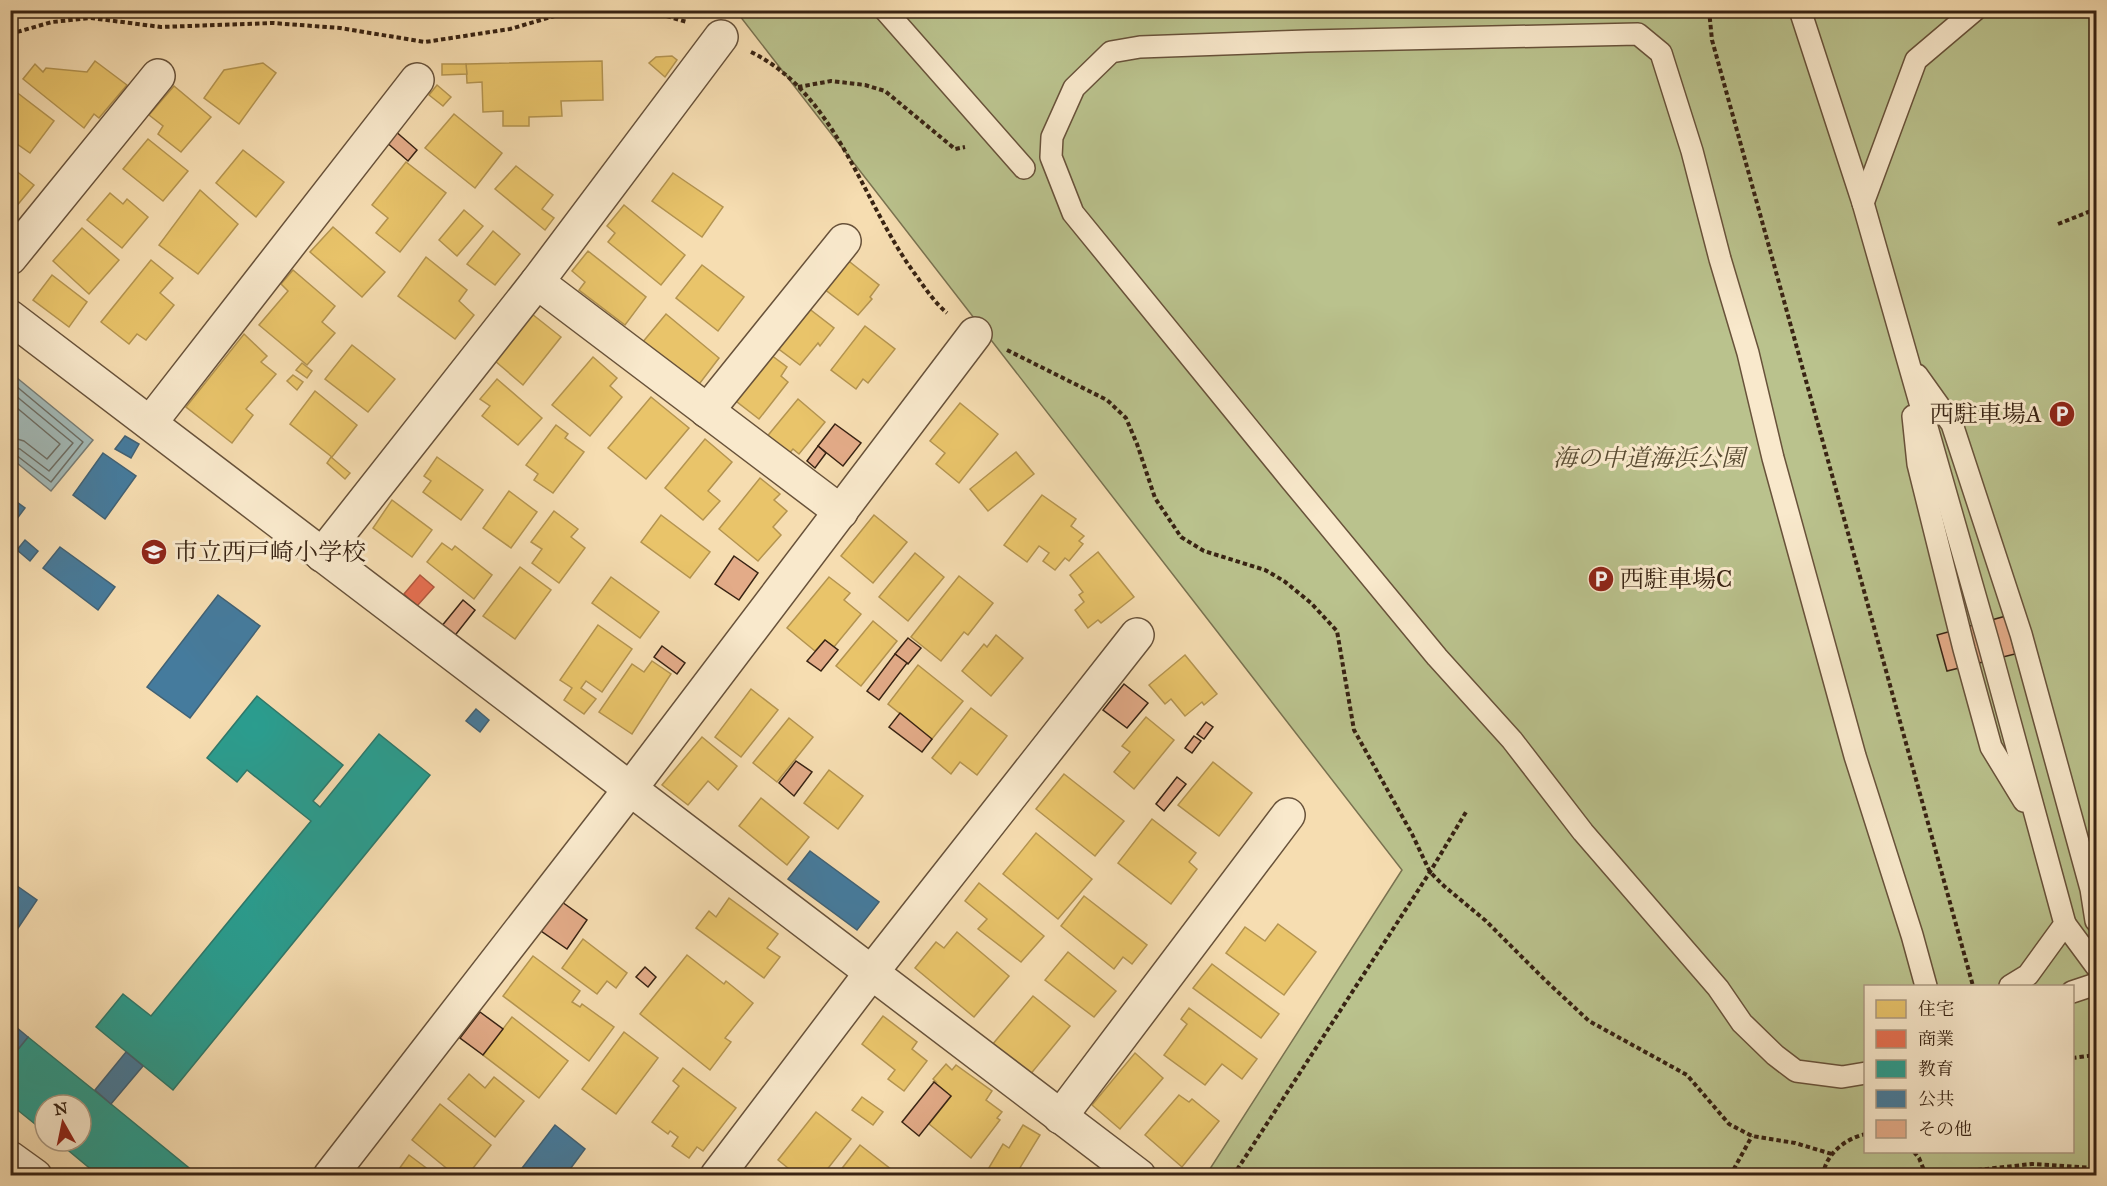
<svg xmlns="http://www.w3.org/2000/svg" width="2107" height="1186" font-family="'IM FELL Great Primer','Noto Serif JP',serif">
<rect width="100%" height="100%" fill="#f6ddb1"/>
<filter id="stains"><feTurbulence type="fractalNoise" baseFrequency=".00333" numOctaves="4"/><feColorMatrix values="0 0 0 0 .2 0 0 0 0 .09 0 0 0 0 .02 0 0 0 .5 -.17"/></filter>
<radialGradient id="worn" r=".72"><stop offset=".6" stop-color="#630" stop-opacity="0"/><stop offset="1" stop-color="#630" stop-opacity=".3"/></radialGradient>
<path fill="#bac28d" stroke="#797250" stroke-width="1.5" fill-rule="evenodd" d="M 736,11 L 2096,11 L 2096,1175 L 1206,1175 L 1402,870 ZM 1866,986 L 2072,986 L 2072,1152 L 1866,1152 Z"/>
<polygon fill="#a2b9b7" stroke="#787d75" stroke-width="1.5" points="11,373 93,440 51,491 11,458"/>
<g fill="#e9c46a" stroke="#b49450" stroke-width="1.5">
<polygon points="672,56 677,60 665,77 649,63 656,57"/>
<polygon points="95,61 127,85 99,118 94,114 84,128 23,79 35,64 43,72 46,68 87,72"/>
<polygon points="602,61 603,100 561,101 562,116 529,117 529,126 503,126 503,111 483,112 482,82 467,83 466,64"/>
<polygon points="263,63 276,73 239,124 204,98 224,70"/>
<polygon points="442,64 466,64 467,74 442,75"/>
<polygon points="437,85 451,97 443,106 429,95"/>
<polygon points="174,86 211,117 181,152 158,134 163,126 149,115"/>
<polygon points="15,91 54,121 30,153 10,139 10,96"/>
<polygon points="454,114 502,153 475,188 425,148"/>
<polygon points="148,139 188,171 163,201 123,169"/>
<polygon points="243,150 284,182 256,217 216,183"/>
<polygon points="406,162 446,193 400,252 376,233 388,218 372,205"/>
<polygon points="10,166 34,185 10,214"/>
<polygon points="516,166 553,195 542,209 554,218 545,230 495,189"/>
<polygon points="673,173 723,207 702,237 652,201"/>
<polygon points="200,190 238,224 198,274 159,245"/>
<polygon points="110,193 123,204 127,199 148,217 122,248 87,220"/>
<polygon points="624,205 685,255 661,285 608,242 615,233 607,226"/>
<polygon points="464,210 483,226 457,256 439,240"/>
<polygon points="333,227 385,272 362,297 310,252"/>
<polygon points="82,228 119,260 89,294 53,261"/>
<polygon points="493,231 520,254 495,285 467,264"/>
<polygon points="588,251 646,297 625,325 579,290 585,282 572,271"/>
<polygon points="841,255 879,285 870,297 872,299 858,315 819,285"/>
<polygon points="426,257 467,290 459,301 474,315 455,339 398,296"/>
<polygon points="151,260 173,278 160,293 174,305 146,340 137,334 129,344 101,322"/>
<polygon points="702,265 744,297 718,331 676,298"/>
<polygon points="293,270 335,306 322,322 335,333 307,365 259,325 288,291 281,284"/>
<polygon points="52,275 87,302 69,327 33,300"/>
<polygon points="803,304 834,328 820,346 818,343 800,365 772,344"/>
<polygon points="532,314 561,337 523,385 495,361"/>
<polygon points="666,314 719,358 697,387 642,343"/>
<polygon points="865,326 895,349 868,383 863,379 856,389 831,370"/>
<polygon points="244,334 267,356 261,362 276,374 246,409 253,415 232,443 186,407"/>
<polygon points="352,345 395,379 368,412 325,379"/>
<polygon points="767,352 787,367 781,376 788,382 759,419 732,398"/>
<polygon points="593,357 617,378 610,386 622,397 590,436 552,405"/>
<polygon points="302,363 312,371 307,378 296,370"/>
<polygon points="293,375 303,382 297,390 287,381"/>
<polygon points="497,379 542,418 518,445 482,416 490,406 480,399"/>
<polygon points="315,391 357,425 332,457 290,424"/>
<polygon points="651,397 689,428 646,479 608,448"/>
<polygon points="798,399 825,422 799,454 793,449 786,457 765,439"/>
<polygon points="960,403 998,434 959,483 936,464 945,453 930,441"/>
<polygon points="556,425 568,434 565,438 584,452 553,493 534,480 538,474 526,465"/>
<polygon points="705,439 732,462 708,491 720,501 703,520 665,488"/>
<polygon points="1016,452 1034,474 988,511 970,489"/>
<polygon points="331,457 350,473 345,479 327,463"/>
<polygon points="437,457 483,490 461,520 423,492 431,481 424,476"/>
<polygon points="760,478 780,494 774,500 787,511 773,527 781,535 758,561 719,529"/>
<polygon points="509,491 537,512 511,548 483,528"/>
<polygon points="1042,495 1076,519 1071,526 1084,536 1079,541 1083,544 1069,561 1065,558 1055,570 1043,561 1049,553 1039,546 1027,562 1004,545"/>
<polygon points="392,500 432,530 412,557 373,528"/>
<polygon points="554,511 578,529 571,537 585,548 559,583 532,563 542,549 531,542"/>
<polygon points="661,515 710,552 690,578 641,542"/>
<polygon points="874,515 907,542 873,583 841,556"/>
<polygon points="442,543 452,550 455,546 492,575 474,599 427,562"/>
<polygon points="1098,552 1134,597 1101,623 1098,620 1088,628 1075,610 1084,602 1079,595 1083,592 1070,575"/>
<polygon points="915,553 944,577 908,621 879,597"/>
<polygon points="520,567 551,590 515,639 483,616"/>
<polygon points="959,576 993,603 968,635 964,632 941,661 911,637"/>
<polygon points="611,577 659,612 640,638 592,603"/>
<polygon points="829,577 850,593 844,600 861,614 834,647 825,640 815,651 787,628"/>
<polygon points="873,621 897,641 861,686 836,666"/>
<polygon points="598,625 632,649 602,692 586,681 581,688 596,699 584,714 564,700 572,688 560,680"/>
<polygon points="996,635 1023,658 991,696 962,671 984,644 987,647"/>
<polygon points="1185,655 1217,694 1204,705 1202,702 1185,716 1171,699 1165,704 1149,685"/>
<polygon points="652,661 671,674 632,734 599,712 632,664 644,672"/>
<polygon points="918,665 963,701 932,739 888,704"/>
<polygon points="751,689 778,710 741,757 715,737"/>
<polygon points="971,708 1007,736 977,775 960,762 951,774 932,758"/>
<polygon points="1146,717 1174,740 1134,789 1114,772 1130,752 1122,746"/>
<polygon points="789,718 813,737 777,782 753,763"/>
<polygon points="702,737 737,766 718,790 708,781 688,805 662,785"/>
<polygon points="1213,762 1252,793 1219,836 1178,805"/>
<polygon points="829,770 863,796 838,829 804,803"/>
<polygon points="1064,774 1124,821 1095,856 1036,809"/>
<polygon points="761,798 809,837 787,865 739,826"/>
<polygon points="1152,819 1196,853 1189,862 1197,869 1171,904 1118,863"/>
<polygon points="1036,833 1092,879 1058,919 1003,874"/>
<polygon points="979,883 1044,936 1021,962 978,929 987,919 965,901"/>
<polygon points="1084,896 1147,945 1132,964 1123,957 1114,969 1061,926"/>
<polygon points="729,898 778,934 767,948 780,957 764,978 696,928 709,911 716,917"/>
<polygon points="1278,924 1316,952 1284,995 1226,953 1245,927 1265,941"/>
<polygon points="957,932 1009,976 974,1017 915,968 936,942 944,948"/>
<polygon points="583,939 627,973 616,988 607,981 597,994 562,968"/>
<polygon points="1068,952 1116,991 1094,1017 1045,980"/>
<polygon points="687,955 724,984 726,981 753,1003 725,1038 731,1042 710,1070 640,1014"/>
<polygon points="533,956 580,991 572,1002 580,1007 582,1004 614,1027 589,1061 503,996"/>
<polygon points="1212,964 1279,1014 1261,1038 1193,988"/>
<polygon points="1033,996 1070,1026 1029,1076 992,1045"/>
<polygon points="1189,1008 1257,1059 1242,1079 1222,1064 1205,1085 1164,1055 1187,1024 1181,1019"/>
<polygon points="883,1016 917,1042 912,1049 927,1061 904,1091 888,1079 895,1070 862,1044"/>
<polygon points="512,1017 568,1061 539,1098 483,1055"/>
<polygon points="624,1032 658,1058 616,1114 582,1089"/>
<polygon points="1135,1053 1163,1078 1120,1129 1092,1105"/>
<polygon points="946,1064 952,1070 956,1065 992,1091 986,1100 1002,1112 997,1118 1000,1120 971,1158 929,1124 951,1096 934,1082 936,1082 933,1079"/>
<polygon points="683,1068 736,1108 703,1151 697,1147 689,1158 672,1146 678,1137 670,1131 668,1134 652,1122 679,1086 673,1081"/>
<polygon points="469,1074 485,1088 494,1077 524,1101 495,1137 448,1099"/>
<polygon points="1179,1095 1189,1102 1192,1099 1219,1121 1182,1167 1145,1135"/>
<polygon points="862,1097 883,1112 873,1125 852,1110"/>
<polygon points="440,1104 491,1145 467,1176 456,1176 412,1140"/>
<polygon points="816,1112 851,1139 822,1176 798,1176 778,1160"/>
<polygon points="1023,1125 1040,1135 1015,1176 984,1176 1003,1144 1009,1148"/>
<polygon points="860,1145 892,1170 888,1176 846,1176 840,1171"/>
<polygon points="409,1155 437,1176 394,1176"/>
</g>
<polygon fill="#e76f51" stroke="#b2583e" stroke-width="1.5" points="420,575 434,587 417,606 404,594"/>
<g fill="#2a9d8f" stroke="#2e786a" stroke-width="1.5">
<polygon points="257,696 343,765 313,801 320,807 379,734 430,775 173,1090 96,1027 123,994 151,1016 311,821 247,770 237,782 207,758"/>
<polygon points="28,1037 111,1104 199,1176 99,1176 57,1141 81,1141 81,1105 45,1105 45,1132 10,1104 10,1059"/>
</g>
<g fill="#457b9d" stroke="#416174" stroke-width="1.5">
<polygon points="125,436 139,444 131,458 115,449"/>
<polygon points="103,453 136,476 105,519 73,495"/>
<polygon points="10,497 25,508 10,528"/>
<polygon points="25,540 38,551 30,561 17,550"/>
<polygon points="60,547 115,587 98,610 43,568"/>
<polygon points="218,595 260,626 190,718 147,687"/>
<polygon points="476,709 489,720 480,732 466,721"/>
<polygon points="810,851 879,902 857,930 788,879"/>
<polygon points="10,881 37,900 10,940"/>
<polygon points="10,1022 28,1037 15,1053 10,1049"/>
<polygon points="126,1052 143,1066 111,1104 95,1090"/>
<polygon points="555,1125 585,1149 565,1176 516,1176"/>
</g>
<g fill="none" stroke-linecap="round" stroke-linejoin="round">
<g stroke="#6d6e65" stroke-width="1.5">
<polyline points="10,381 83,442 51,482 16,455 10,454"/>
<polyline points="10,391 73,443 49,471 20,449 10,447"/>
<polyline points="10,402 60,444 47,459 24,441 10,437"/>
</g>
</g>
<g fill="#e3ab88" stroke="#382313" stroke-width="1.5">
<polygon points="394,130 417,150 408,161 385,141"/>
<polygon points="835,424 861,443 843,466 818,446"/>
<polygon points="818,446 826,453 815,468 807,461"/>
<polygon points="734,556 758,573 739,600 715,584"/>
<polygon points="463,600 475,610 453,638 441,627"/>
<polygon points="2006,616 2015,654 1947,671 1937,635"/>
<polygon points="908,638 921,648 908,664 895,654"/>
<polygon points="825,640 838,650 821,671 807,661"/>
<polygon points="662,646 685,663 677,674 654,657"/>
<polygon points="895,654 907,663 879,700 867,691"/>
<polygon points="1124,684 1148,703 1127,728 1103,710"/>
<polygon points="900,713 932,739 922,752 889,727"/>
<polygon points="1206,722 1213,727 1204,739 1197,734"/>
<polygon points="1194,736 1201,741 1192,753 1185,748"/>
<polygon points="796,761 812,772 794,796 779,783"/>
<polygon points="1177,777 1186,784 1164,811 1156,804"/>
<polygon points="562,902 587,920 567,949 541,931"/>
<polygon points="645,967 656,977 648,987 636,977"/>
<polygon points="480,1012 503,1029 483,1055 460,1038"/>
<polygon points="934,1082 951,1096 919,1136 902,1122"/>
</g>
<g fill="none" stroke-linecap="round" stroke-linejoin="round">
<defs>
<g id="lane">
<polyline points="885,10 1024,168"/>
<polyline points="1800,10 1863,203 1988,641 2065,924 2028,975 2010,986"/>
<polyline points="1863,203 1916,60 1975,10"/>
<polyline points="1917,375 1952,424 2021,634 2091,889 2096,921"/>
<polyline points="1913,416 1918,464 1964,649 1991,747 2024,801"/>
<polyline points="2065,924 2096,966"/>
<polyline points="2072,992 2096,984"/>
<polyline points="1866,1073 1842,1077 1796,1071 1775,1055 1742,1023 1718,988 1583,832 1512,740 1437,657 1290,479 1073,213 1051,157 1052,137 1074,88 1111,52 1140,47 1307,41 1638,34 1661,53 1692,151 1720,259 1748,353 1773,458 1855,756 1912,935 1926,986"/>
</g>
<g id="street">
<polyline points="10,258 158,76"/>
<polyline points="537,282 841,512"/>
<polyline points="10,317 1139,1176"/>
<polyline points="707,411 844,241"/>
<polyline points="150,423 417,80"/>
<polyline points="322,555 537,282 721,37"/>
<polyline points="1060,1117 1288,815"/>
<polyline points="10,1158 35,1176"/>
<polyline points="330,1176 630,789 975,334"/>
<polyline points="717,1176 871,973 1137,635"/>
</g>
</defs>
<use href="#lane" stroke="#68523a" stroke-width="24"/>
<use href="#street" stroke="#68523a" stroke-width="36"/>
<g stroke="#382313" stroke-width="4" stroke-dasharray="4.5 3" stroke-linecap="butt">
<polyline points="645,10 687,22"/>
<polyline points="1709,10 1712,40 1973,986"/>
<polyline points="10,34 52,22 91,18 161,27 273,23 340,28 425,42 510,29 558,15 639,10"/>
<path d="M 751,52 C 837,94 862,202 915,274 C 925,288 934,302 947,313"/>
<polyline points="798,87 831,81 865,85 885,91 955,149 965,147"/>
<polyline points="2058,224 2096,209"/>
<polyline points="1007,350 1107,400 1126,418 1137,444 1155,498 1181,537 1204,551 1265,570 1284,581 1311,603 1337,631 1354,730 1412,834 1430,872 1444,886 1486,921 1545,980 1589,1021 1687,1075 1729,1124 1752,1136 1795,1143 1832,1154"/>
<polyline points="2072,1058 2096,1055"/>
<polyline points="1914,1152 1919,1158 1926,1175"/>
<polyline points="1925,1173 1959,1172 2032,1164 2096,1168"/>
<polyline points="1233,1176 1430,872 1466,812"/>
<polyline points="1730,1176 1752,1136"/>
<path d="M 1823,1176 C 1825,1154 1846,1138 1866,1134"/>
</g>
<use href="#lane" stroke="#f9e9cc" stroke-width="21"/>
<use href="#street" stroke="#f9e9cc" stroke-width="33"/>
</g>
<defs>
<symbol id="parking-disc" viewBox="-11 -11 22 22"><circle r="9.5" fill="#8f2418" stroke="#f9e9cc"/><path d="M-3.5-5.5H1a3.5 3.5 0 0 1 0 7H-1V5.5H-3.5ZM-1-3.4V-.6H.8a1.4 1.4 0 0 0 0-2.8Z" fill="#fff"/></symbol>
<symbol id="school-disc" viewBox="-11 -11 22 22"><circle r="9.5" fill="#8f2418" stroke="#f9e9cc"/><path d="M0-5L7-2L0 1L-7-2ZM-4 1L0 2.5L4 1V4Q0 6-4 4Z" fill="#fff"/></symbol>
</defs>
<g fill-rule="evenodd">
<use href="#parking-disc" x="2047" y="399" width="30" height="30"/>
<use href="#school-disc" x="139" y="537" width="30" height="30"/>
<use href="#parking-disc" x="1586" y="564" width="30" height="30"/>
</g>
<g text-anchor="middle" stroke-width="6" stroke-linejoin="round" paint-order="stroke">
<g font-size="24" fill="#382313" stroke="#f9e9cc" text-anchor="start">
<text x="2042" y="422" text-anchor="end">西駐車場A</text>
<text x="174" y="560">市立西戸崎小学校</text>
<text x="1620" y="587">西駐車場C</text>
</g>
<g font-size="24" font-style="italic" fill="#584b32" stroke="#f9e9cc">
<text x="1649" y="466">海の中道海浜公園</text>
</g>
</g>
<rect width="2107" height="1186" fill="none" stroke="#f6ddb1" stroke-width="36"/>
<rect x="12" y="12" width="2083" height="1162" fill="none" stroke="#382313" stroke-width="3"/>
<rect x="18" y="18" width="2071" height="1150" fill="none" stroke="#382313" stroke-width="1.5"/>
<rect x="1864" y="985" width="210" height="168" fill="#f9e9cc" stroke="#ac9a82" stroke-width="1.5"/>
<rect x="1876" y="1000" width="30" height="18" fill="#e9c46a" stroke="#ac9a82" stroke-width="1.5"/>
<text x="1918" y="1015" font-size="18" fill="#382313">住宅</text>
<rect x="1876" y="1030" width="30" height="18" fill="#e76f51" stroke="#ac9a82" stroke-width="1.5"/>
<text x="1918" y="1045" font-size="18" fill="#382313">商業</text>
<rect x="1876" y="1060" width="30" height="18" fill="#2a9d8f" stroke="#ac9a82" stroke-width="1.5"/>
<text x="1918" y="1075" font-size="18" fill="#382313">教育</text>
<rect x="1876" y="1090" width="30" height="18" fill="#457b9d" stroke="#ac9a82" stroke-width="1.5"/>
<text x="1918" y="1105" font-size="18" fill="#382313">公共</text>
<rect x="1876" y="1120" width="30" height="18" fill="#e3ab88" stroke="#ac9a82" stroke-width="1.5"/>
<text x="1918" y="1135" font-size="18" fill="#382313">その他</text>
<g transform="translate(63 1123) rotate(351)"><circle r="28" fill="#f9e9cc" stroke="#ac9a82" stroke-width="1.5"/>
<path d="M0-4.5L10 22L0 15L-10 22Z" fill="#8f2418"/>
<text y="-9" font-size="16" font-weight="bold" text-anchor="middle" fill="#382313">N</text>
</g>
<rect width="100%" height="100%" filter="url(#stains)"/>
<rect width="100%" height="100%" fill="url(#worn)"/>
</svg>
